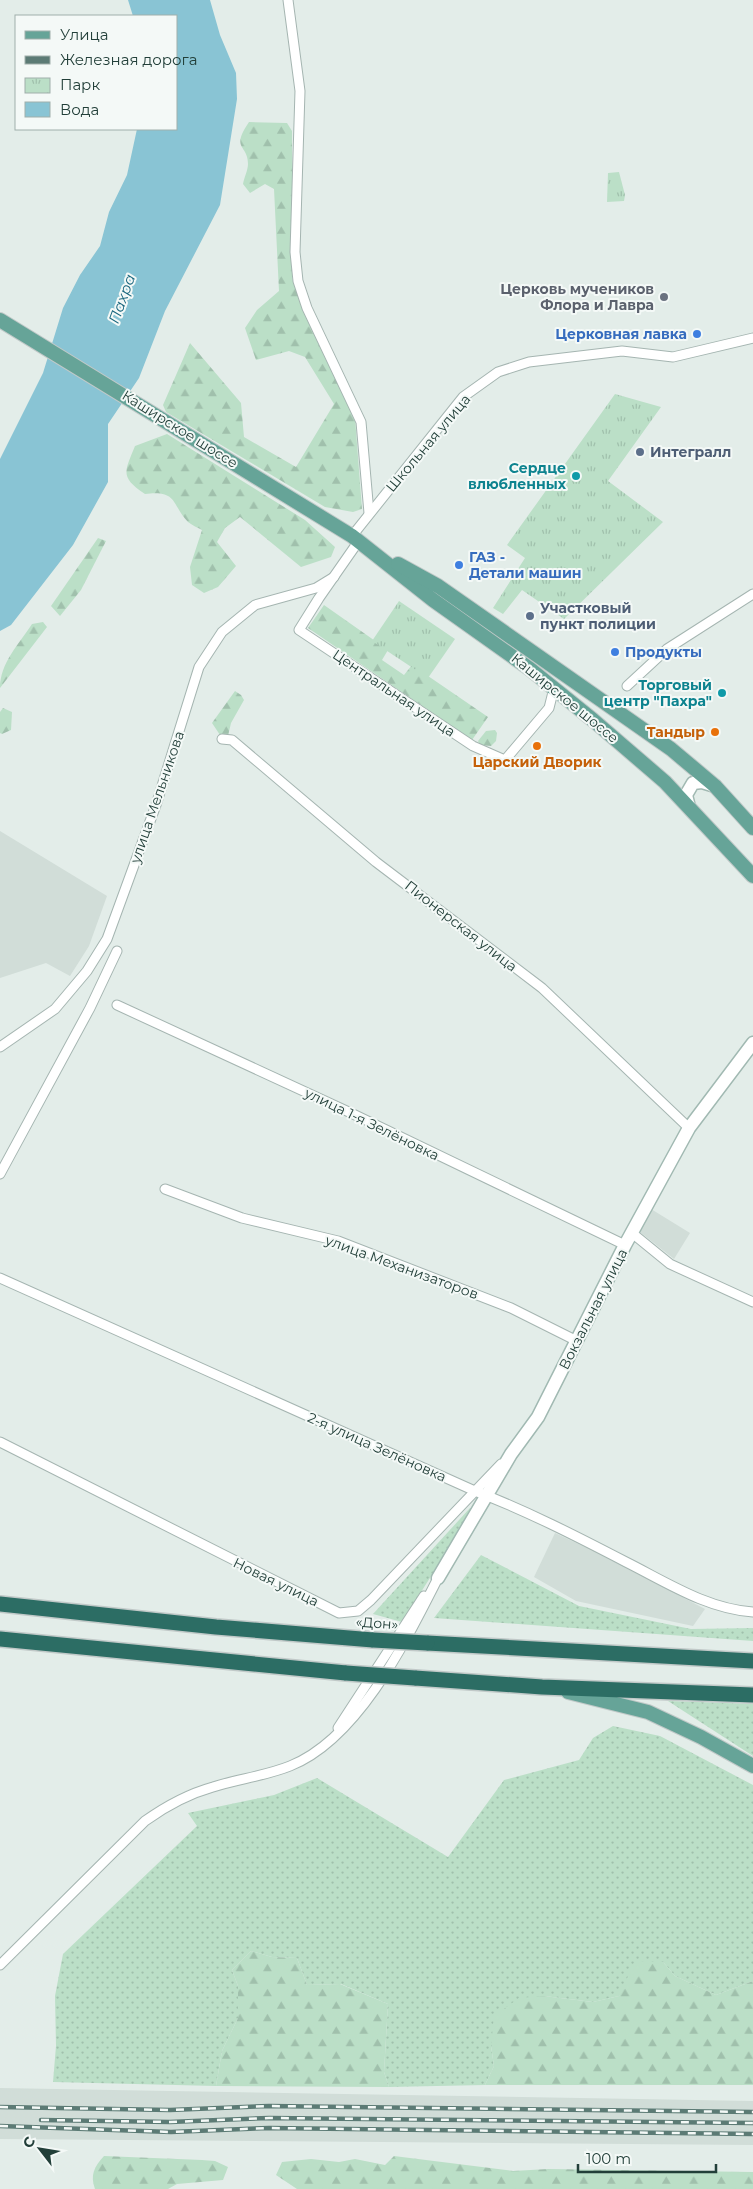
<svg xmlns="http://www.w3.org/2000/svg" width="753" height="2189" font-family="Montserrat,sans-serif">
<defs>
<pattern id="grass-dots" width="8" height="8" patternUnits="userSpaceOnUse" patternTransform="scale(1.25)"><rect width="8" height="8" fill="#bbdfc7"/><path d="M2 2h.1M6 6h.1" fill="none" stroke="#a0c0ac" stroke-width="1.8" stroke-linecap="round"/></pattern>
<pattern id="forest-firs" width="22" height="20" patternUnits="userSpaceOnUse" patternTransform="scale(1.25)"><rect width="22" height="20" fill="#bbdfc7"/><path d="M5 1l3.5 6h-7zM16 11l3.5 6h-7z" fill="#a0c0ac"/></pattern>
<pattern id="park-tufts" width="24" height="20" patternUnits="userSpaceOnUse" patternTransform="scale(1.25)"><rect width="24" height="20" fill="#bbdfc7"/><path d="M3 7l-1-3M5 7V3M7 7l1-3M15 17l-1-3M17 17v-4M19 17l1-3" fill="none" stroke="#a0c0ac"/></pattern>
</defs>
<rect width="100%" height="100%" fill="#e3ede9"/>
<g fill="#d1ddd8">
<polygon points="0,831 107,896 89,946 70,976 46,963 0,978"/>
<polygon points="651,1209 690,1233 674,1259 640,1232"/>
<polygon points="555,1533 598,1553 705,1609 693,1626 576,1601 534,1577"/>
<polygon points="0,2088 753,2101 753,2145 0,2139"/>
</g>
<g fill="url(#grass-dots)">
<polygon points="470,1508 473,1510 402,1622 373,1614"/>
<polygon points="481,1555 579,1606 691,1629 753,1628 753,1641 434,1618"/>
<polygon points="668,1701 753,1704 753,1756"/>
<polygon points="613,1726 660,1736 753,1785 753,1981 716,1995 675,1976 663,1962 619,1996 593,2002 544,1996 491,2046 494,2066 485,2085 389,2087 384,2072 388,2004 341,1984 307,1985 297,1958 272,1957 251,1951 232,1970 238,1986 238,2018 222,2051 216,2086 53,2082 56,2046 55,1996 63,1954 197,1826 188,1813 274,1795 317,1778 448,1857 504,1780 579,1760 593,1738"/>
</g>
<g fill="url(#forest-firs)">
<path d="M 249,122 L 287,123 L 292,131 L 292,278 L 301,305 L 355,418 L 362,509 L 353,512 L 325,507 L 166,412 L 163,405 L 190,343 L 241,403 L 244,437 L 296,467 L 334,404 L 305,357 L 289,351 L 256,360 L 245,328 L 257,310 L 279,291 L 274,189 L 265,184 L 250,193 L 243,184 C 244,178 248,170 248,164 C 248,144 230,150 249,122 Z"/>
<path d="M 167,434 L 305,520 L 335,547 L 331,557 L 301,567 L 240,517 L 225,528 L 217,542 L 236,566 L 218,587 L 204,593 L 192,585 L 190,567 L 202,530 C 198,528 192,525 188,522 C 171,504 178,490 145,494 C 119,477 125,471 135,446 Z"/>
<polygon points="98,538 106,541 81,590 60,616 51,606"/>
<polygon points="324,605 388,650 382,660 404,675 412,665 488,717 472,740 308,628"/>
<path d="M 43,622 L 47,627 L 0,688 C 0,663 19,644 32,624 Z"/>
<polygon points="235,691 241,695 244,700 231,723 228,736 220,735 212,723"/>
<polygon points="3,708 12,712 11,730 2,734 0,733 0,712"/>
<polygon points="495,730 497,733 496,741 491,746 480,745 478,741 486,731"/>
<polygon points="251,1951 272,1957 297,1958 307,1985 340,1984 388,2004 384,2072 389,2087 216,2086 222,2051 238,2018 238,1986 232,1970"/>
<polygon points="635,1961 663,1962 675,1976 716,1995 753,1981 753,2085 485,2085 494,2066 491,2046 494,2016 519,1998 544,1996 593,2002 619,1996"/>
<path d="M 104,2156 L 202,2160 L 215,2161 L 228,2167 L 223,2180 L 177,2184 L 168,2189 L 95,2189 C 90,2175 94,2167 104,2156 Z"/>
<polygon points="394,2156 513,2171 548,2169 753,2172 753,2189 297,2189 276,2175 282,2162 311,2159 339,2162 355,2159 385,2165"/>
</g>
<g fill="url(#park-tufts)">
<polygon points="619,172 625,195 624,201 607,202 608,173"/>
<polygon points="615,394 661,407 608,481 663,522 564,619 522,590 503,614 493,608 525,558 507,545"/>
<polygon points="399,601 455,639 428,678 372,641"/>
</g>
<polygon fill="#89c4d4" points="128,0 210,0 220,35 236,73 237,99 220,205 165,311 139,378 108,424 108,482 73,545 11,625 0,631 0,459 43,373 63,308 80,275 100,246 109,212 127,175 137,129 176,129 176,16 133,16"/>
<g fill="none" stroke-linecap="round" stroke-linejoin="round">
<defs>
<g id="street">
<polyline points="288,0 300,91 295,252 298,281 307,308 361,422 369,513"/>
<polyline points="352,536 463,397 498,372 529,362 622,351 673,357 753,338"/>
<polyline points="358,542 319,598 299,630 473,746 505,760 549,708 554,688"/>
<polyline points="627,686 667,649 753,594"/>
<polyline points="222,739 232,740 376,862 542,988 689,1128"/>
<polyline points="117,1005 351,1113 625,1245"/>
<polyline points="0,1047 55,1009 87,971 107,939 156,805 199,667 222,632 255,605 316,588 334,577"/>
<polyline points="0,1174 90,1008 117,951"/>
<polyline points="165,1189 242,1218 338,1241 511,1308 577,1341"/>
<polyline points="632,1233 670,1264 753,1302"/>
<path d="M 0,1278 L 475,1491 C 527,1511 576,1536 626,1562 C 666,1582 707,1609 753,1612"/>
<polyline points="0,1442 339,1613 358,1611 371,1600 501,1464"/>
<polyline points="338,1728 424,1596"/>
<path d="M 0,1965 L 145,1821 C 166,1806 188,1794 213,1787 C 238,1779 265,1776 290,1766 C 358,1739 406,1641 438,1578"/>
</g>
<g id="secondary">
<polyline points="689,807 686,795 693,783 702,782 715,786"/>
<polyline points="438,1578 511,1454 538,1417 625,1245 689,1128 753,1043"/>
</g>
<g id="primary">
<polyline points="0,320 352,536 433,600 530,669 593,720 665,782 753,876"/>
<polyline points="398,564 438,586 671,749 715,786 753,828"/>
<polyline points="568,1692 648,1712 701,1737 753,1766"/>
</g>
<g id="highway">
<polyline points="0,1604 216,1627 373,1640"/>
<polyline points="0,1639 346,1673"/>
<polyline points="427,1643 753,1661"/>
<polyline points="415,1678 542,1687 753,1695"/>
</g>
</defs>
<use href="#street" stroke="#a5b5b1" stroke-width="11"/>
<use href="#secondary" stroke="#a1b9b2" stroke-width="15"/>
<use href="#primary" stroke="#c1c9c8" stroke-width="16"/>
<use href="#highway" stroke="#c1c9c8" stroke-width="18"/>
<use href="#street" stroke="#fff" stroke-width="9"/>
<use href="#secondary" stroke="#fff" stroke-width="12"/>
<use href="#primary" stroke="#66a498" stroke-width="14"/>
<use href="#highway" stroke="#2c6d64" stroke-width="15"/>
<defs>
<g id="rail">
<polyline points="0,2107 170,2110 269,2106 753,2112"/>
<polyline points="41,2120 170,2122 269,2118 753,2123"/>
<polyline points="0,2126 171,2132 269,2128 753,2134"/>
</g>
</defs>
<use href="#rail" stroke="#5c7b75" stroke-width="4.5"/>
<use href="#rail" stroke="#f4f9f7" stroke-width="2.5" stroke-dasharray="8" stroke-linecap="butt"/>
<defs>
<g id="highway-bridge">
<polyline points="373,1640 427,1643"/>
<polyline points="346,1673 415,1678"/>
</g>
</defs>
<use href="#highway-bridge" stroke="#c1c9c8" stroke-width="18" stroke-linecap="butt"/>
<use href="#highway-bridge" stroke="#2c6d64" stroke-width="15"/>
</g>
<circle fill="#6b7280" stroke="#f4f9f7" stroke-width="2" cx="664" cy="297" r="5"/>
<g fill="#3f7fe0" stroke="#f4f9f7" stroke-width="2">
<circle cx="697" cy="334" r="5"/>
<circle cx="459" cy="565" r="5"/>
<circle cx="615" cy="652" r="5"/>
</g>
<g fill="#5c6f8a" stroke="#f4f9f7" stroke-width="2">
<circle cx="640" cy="452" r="5"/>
<circle cx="530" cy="616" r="5"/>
</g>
<g fill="#0f9aa8" stroke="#f4f9f7" stroke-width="2">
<circle cx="576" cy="476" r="5"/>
<circle cx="722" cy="693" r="5"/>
</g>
<g fill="#e8710a" stroke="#f4f9f7" stroke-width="2">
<circle cx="715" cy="732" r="5"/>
<circle cx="537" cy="746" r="5"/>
</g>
<g text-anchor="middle" stroke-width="4" stroke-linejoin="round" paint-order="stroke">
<g font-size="14" font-weight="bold" fill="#5b616d" stroke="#f4f9f7" text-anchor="end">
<text x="654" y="294">Церковь мучеников<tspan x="654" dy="16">Флора и Лавра</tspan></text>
</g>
<g font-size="14" font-weight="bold" fill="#366cbe" stroke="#f4f9f7" text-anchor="start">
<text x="687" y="339" text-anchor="end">Церковная лавка</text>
<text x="469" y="562">ГАЗ -<tspan x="469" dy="16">Детали машин</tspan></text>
<text x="625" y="657">Продукты</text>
</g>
<g font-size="14" fill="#223f39" stroke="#f4f9f7">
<text transform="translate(180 429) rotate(32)" y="5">Каширское шоссе</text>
<text transform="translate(428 443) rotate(-50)" y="5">Школьная улица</text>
<text transform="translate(394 693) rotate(34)" y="5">Центральная улица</text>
<text transform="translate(565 698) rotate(39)" y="5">Каширское шоссе</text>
<text transform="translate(157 797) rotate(-71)" y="5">улица Мельникова</text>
<text transform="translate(461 926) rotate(38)" y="5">Пионерская улица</text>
<text transform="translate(372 1124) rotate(26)" y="5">улица 1-я Зелёновка</text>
<text transform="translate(402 1267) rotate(20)" y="5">улица Механизаторов</text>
<text transform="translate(593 1309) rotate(-63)" y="5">Вокзальная улица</text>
<text transform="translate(377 1447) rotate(24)" y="5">2-я улица Зелёновка</text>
<text transform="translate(276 1582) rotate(26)" y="5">Новая улица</text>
<text transform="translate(377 1623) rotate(4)" y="5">«Дон»</text>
</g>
<g font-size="14" font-weight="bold" fill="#4e5e75" stroke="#f4f9f7" text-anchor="start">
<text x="650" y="457">Интегралл</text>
<text x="540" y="613">Участковый<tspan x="540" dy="16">пункт полиции</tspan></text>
</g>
<g font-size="14" font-weight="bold" fill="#0d838f" stroke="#f4f9f7" text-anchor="end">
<text x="566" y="473">Сердце<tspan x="566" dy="16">влюбленных</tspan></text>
<text x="712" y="690">Торговый<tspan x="712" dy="16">центр "Пахра"</tspan></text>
</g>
<g font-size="14" font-weight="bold" fill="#c56008" stroke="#f4f9f7" text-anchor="end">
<text x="705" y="737">Тандыр</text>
<text x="537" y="767" text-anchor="middle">Царский Дворик</text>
</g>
<g font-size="15" font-style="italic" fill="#19667e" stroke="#f4f9f7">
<text transform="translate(122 299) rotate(-70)" y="5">Пахра</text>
</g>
</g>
<rect x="15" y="15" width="162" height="115" fill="#f4f9f7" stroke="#a0afab"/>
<rect x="25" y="31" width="25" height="8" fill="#66a498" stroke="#a0afab"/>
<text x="60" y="40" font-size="15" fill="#223f39">Улица</text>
<rect x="25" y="56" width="25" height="8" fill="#5c7b75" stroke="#a0afab"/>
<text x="60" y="65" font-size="15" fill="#223f39">Железная дорога</text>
<rect x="25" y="78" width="25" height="15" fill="url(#park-tufts)" stroke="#a0afab"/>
<text x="60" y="90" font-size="15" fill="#223f39">Парк</text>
<rect x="25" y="102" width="25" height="15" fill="#89c4d4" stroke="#a0afab"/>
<text x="60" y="115" font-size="15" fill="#223f39">Вода</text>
<g transform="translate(40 2149) rotate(301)" stroke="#f4f9f7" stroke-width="4" paint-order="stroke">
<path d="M0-4L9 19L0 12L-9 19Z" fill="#223f39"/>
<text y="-8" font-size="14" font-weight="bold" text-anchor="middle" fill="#223f39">С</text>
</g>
<path d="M578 2164v8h138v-8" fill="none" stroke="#223f39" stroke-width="2.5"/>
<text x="586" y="2164" font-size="15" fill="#223f39" stroke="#f4f9f7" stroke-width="4" paint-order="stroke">100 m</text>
</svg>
